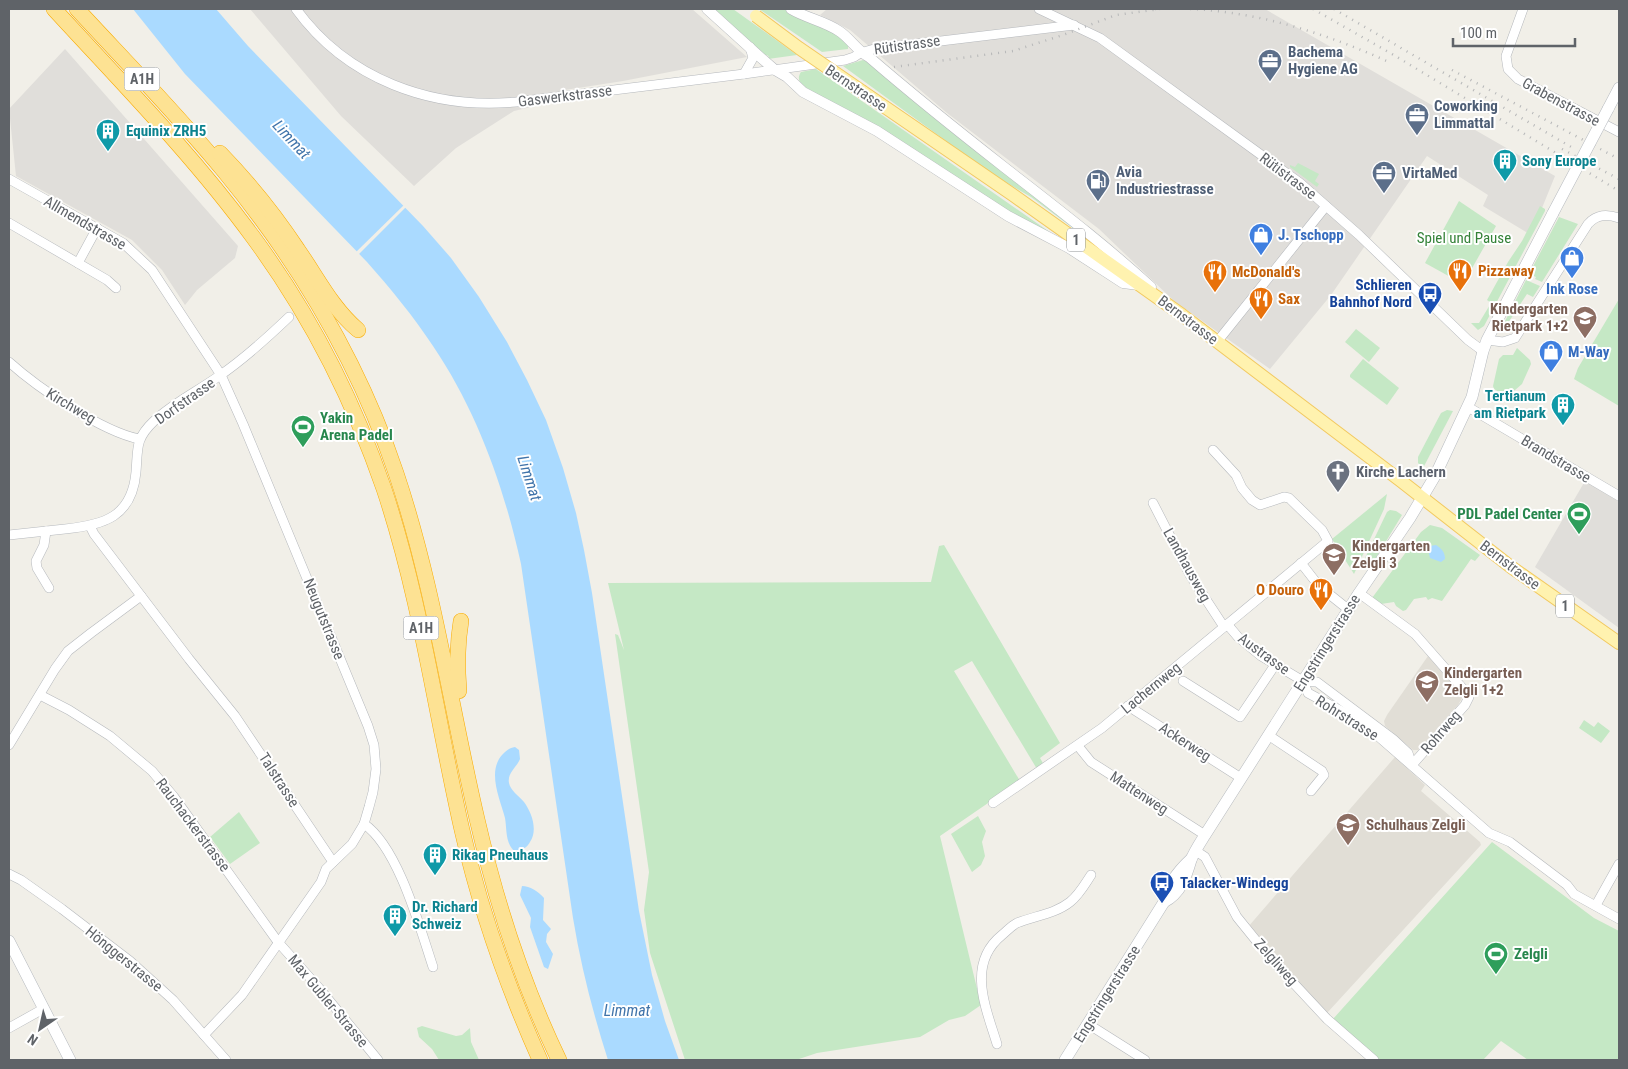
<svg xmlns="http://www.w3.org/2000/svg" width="1628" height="1069" font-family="'Roboto Condensed',sans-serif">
<rect width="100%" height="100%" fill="#f1efe8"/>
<g fill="#e0deda">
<polygon points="250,9 692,9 747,57 623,81 565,90 565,99 514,111 456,148 414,186 341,116"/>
<polygon points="827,9 1265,9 1555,176 1531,235 1483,206 1488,195 1427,156 1331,295 1270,369 1174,301 1099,229 947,113 850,30 820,15"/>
<polygon points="65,49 238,246 235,258 197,290 185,305 162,270 132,240 16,176 9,109"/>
<polygon points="1585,481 1619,502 1619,628 1535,567"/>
</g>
<g fill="#e1ded6">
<polygon points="1428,656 1462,695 1462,698 1458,705 1421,747 1418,750 1413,750 1385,726 1384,721 1387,715"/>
<polygon points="1395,757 1425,785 1421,791 1480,842 1481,845 1327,1013 1290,975 1248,927"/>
</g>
<g fill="#c5e8c5">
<polygon points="710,9 733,9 797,55 768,59 766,58 769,57 767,55 764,56"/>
<polygon points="759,9 786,9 835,33 848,45 848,49 822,52"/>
<polygon points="863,60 868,62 1108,254 1031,197 990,173 843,66"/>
<path d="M 816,69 L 1051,233 L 1019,219 L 810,92 C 803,86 795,81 801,72 Z"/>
<polygon points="1298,163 1319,174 1315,181 1319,184 1317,187 1290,167 1290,165 1295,167"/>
<polygon points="1459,201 1496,226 1463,284 1425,263"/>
<polygon points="1540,206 1545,209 1545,211 1484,326 1478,330 1471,323 1479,323 1491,303 1487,300 1508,262 1522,241"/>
<polygon points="1559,217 1578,224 1542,282 1535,279 1536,277 1529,274"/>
<polygon points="1526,280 1540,286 1533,297 1527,294 1508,323 1503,325"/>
<polygon points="1619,299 1619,406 1574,379 1578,368"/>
<polygon points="1356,329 1380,348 1369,362 1345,342"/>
<polygon points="1517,348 1530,360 1531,364 1522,384 1507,397 1494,389 1493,386 1499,359 1503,355 1513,355"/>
<polygon points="1363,359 1399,388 1387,405 1350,377 1350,375"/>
<polygon points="1447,410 1453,411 1423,468 1418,463 1418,457 1441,413"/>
<polygon points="1387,494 1384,509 1354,574 1332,539"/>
<polygon points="1390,510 1396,511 1402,515 1368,571 1365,558 1387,512"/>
<polygon points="1430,525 1442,528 1480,555 1475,561 1471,559 1442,601 1432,598 1428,600 1426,597 1414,599 1406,610 1403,611 1396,606 1394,602 1381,604 1372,598 1421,532"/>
<polygon points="944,545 1060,743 1040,758 1044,765 1037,769 972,661 954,671 1020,781 940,836 981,1005 965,1016 949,1020 920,1037 817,1053 799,1059 799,1060 685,1060 650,953 644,910 649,872 615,634 618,635 624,650 608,583 931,582 939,546"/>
<polygon points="1584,720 1594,727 1598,722 1610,731 1601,743 1579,728"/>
<polygon points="239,812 260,843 230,864 210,837"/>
<polygon points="978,816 986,831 982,842 985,856 981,865 972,872 951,834"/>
<polygon points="1492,842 1594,918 1619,931 1619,1060 1528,1060 1501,1041 1483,1060 1380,1060 1333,1019"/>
<polygon points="422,1026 456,1036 462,1035 470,1028 471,1042 479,1060 439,1060 432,1049 419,1037 417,1028"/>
</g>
<g fill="#aadaff">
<path d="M 133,9 L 216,9 L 248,46 L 423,226 L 451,258 L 479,297 L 507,342 L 527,380 L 546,420 L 563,468 L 576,513 L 584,550 L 592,593 L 639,911 L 652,975 L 665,1021 L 679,1060 L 608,1060 C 593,1013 581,967 573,918 L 521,564 C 504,487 477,411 433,346 C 413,316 391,289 367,262 L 185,74 Z"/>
<path d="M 1436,545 C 1441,548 1445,552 1445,559 L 1441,562 L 1430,558 L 1428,549 L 1430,546 Z"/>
<path d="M 515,747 L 519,750 L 520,759 C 517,767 507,773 509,783 C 510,790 519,796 524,802 C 532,813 538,830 530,842 C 527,848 521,851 514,851 C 505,842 507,829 505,818 C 500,799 487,772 502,755 C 506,751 509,748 515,747 Z"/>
<path d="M 522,886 C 530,886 538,891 544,898 L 543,920 L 551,929 L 547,934 L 546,942 L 553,954 L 548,969 L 544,967 L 530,927 L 531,918 L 520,895 Z"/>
</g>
<polygon fill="#f1efe8" points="405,204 407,206 357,256 355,253"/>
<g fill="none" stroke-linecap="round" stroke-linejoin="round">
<defs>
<g id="minor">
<path d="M 296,9 C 347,79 431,110 516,102 L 744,74 L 845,60 L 854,57 L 860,53 L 874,49 L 1074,25"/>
<polyline points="1039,9 1100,38 1300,183 1359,235 1468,340 1483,351"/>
<polyline points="1523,9 1506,56 1508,69 1518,79 1619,132"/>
<polyline points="744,74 753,58 750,47"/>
<polyline points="9,179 123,243 152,270 221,375 243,424 368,726 374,745 376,769 373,792 369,807 364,824 352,844 326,869 321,882 242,995 204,1035"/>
<polyline points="9,223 107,280 116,288"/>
<polyline points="78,263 97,228"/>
<path d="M 1487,340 L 1503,342 L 1515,338 L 1588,224 C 1597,214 1607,214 1619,218"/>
<polyline points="1217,342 1326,206"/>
<path d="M 9,362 C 38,388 101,431 139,439"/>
<polyline points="1468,407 1619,496"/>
<polyline points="1153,503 1190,575 1224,627"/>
<polyline points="90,526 94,534 189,659 235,716 333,862"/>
<polyline points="46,531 44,545 36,561 37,568 49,588"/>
<path d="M 9,535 C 28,533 46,531 65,529 C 104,525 132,517 136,472 C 138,448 135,439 154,421 C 173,403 198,391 219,376 C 244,359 267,338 289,317"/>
<polyline points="1301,563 1319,586 1349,610"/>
<polyline points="1359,593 1415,634 1465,691 1469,697 1465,705 1412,765"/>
<polyline points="1227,624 1238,637 1261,656 1303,681 1317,682 1393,739 1408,753 1412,765"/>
<polyline points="1183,681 1240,717 1275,665"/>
<polyline points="1303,681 1308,693 1347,714 1371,730 1489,833 1510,842 1567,885 1574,894 1619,919"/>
<polyline points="40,695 69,710 110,736 152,771 174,797 278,942 319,988 378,1060"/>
<polyline points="1128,706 1241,778"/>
<polyline points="1268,735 1322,771 1324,775 1311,791"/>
<polyline points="9,745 55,669 68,651 91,633 141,596"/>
<polyline points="1078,746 1091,762 1205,835"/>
<polyline points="993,803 1102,728 1328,541 1322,530 1289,498 1284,497 1260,505 1252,500 1242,488 1236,475 1213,450"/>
<path d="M 364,824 C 398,847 420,928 433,967"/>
<polyline points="1196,851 1205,857 1237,917 1271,959 1327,1019 1374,1060"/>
<polyline points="9,874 21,880 62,909 130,961 173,1000 226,1060"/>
<polyline points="1596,905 1619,864"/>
<polyline points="1088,1024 1145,1060"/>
<polyline points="9,1028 43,1009"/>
<path d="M 997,1044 C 986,1008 966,964 1002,935 C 1007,931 1011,926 1017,923 C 1034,916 1055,914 1070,902 C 1079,895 1085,884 1091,875"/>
</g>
<g id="tertiary">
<polyline points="707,9 760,57 775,70 787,77 803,92 877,131 1008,216 1069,248 1123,283 1139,285"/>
<path d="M 791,9 C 806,18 824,21 839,31 C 850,38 857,51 869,57 C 913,95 958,131 1004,167 C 1054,206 1104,244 1151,287"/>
</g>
<g id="secondary">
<polyline points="1608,109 1619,88"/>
<path d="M 1164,902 C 1181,893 1186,877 1191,860 C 1194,852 1200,843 1205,835 L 1359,593 L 1410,518 L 1435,476 L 1472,397 L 1483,351 L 1487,340 L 1553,213"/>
<polyline points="9,941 70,1060"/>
<path d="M 1065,1060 L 1164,902 C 1167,885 1178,871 1191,859"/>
</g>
<polyline id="primary" points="863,92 1013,195 1182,315 1401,481 1511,567 1619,643"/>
<g id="motorway">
<path d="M 54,9 C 122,83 193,155 253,237 C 309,313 353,399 384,489 C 421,600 436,716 462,830 C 480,909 507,986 540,1060"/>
<path d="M 77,9 C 126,62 178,115 224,171 C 298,261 359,363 396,473 C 434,586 450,704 477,819 C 496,902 522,983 559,1060"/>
<path d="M 220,153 C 249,183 275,215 298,250 C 317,277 332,308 358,330"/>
<path d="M 459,691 C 457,666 457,645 461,621"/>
</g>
</defs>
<use href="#minor" stroke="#b5b8bc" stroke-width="10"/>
<use href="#tertiary" stroke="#b5b8bc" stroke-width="11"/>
<use href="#secondary" stroke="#b6babf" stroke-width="12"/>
<use href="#primary" stroke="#f2c960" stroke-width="14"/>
<use href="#motorway" stroke="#f9ab00" stroke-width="16"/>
<use href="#minor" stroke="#fff" stroke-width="9"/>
<use href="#tertiary" stroke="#fff" stroke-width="10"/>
<use href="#secondary" stroke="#fff" stroke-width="11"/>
<use href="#primary" stroke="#fff2af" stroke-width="12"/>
<use href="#motorway" stroke="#fde293" stroke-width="15"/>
<g stroke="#b6b7b8" stroke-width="2.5" stroke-dasharray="1 6" stroke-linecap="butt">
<path d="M 1155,9 C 1237,5 1317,29 1391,63"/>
<polyline points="1313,9 1392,54 1619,191"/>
<polyline points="1334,9 1573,148"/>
<polyline points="894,67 1013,51 1063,35 1116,15 1160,9"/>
<polyline points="1452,70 1619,159"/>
<polyline points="1562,149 1619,179"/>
</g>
<defs>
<polyline id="secondary-bridge" points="1553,213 1608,109"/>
<polyline id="primary-bridge" points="756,16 799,48 863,92"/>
</defs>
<use href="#secondary-bridge" stroke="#b6babf" stroke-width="12" stroke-linecap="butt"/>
<use href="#primary-bridge" stroke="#f2c960" stroke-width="14" stroke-linecap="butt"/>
<use href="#secondary-bridge" stroke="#fff" stroke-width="11"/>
<use href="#primary-bridge" stroke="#fff2af" stroke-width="12"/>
</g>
<defs>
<symbol id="office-pin" viewBox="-11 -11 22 30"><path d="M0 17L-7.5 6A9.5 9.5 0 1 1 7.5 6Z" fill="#5c6f8a" stroke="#fff"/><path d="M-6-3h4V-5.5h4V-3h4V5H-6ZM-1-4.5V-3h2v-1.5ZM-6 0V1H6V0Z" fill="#fff"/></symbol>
<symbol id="building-pin" viewBox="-11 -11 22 30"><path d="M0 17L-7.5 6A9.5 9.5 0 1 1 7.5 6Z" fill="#0f9aa8" stroke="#fff"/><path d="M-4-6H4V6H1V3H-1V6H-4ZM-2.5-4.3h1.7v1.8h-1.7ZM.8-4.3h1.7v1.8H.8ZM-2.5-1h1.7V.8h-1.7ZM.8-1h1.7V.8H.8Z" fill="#fff"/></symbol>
<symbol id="fuel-pin" viewBox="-11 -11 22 30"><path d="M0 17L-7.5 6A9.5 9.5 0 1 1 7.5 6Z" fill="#5c6f8a" stroke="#fff"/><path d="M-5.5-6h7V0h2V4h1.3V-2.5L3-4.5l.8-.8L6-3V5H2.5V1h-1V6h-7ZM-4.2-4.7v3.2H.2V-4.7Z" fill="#fff"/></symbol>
<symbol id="shop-pin" viewBox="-11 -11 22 30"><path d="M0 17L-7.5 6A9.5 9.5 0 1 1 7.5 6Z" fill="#3f7fe0" stroke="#fff"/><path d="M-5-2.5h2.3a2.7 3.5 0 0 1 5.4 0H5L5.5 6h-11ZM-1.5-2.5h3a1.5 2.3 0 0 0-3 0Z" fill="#fff"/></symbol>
<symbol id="restaurant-pin" viewBox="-11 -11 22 30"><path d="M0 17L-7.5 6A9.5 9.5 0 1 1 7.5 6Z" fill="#e8710a" stroke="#fff"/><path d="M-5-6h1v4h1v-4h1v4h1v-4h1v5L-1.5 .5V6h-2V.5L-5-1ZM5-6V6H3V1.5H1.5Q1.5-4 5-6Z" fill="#fff"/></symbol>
<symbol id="bus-pin" viewBox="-11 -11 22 30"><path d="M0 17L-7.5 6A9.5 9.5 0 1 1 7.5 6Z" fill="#1a4fb4" stroke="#fff"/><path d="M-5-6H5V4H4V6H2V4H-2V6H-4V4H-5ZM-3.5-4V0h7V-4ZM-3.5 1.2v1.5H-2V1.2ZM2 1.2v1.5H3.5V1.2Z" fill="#fff"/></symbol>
<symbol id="school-pin" viewBox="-11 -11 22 30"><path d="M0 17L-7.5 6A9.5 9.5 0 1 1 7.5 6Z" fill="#8d6e63" stroke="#fff"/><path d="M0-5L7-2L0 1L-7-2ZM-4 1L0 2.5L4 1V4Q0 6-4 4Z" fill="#fff"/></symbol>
<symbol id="stadium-pin" viewBox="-11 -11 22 30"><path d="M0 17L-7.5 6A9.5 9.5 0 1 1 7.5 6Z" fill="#2e9e5b" stroke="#fff"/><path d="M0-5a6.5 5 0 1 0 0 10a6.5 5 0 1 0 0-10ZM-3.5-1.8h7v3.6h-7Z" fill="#fff"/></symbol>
<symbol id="church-pin" viewBox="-11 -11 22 30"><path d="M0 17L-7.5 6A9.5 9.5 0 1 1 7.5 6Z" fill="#6b7280" stroke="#fff"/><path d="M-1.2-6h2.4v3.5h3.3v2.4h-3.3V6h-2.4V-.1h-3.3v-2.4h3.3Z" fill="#fff"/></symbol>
</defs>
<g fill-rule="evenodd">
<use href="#office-pin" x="1256" y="47" width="28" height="38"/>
<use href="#office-pin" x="1403" y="101" width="28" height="38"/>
<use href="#building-pin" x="94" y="117" width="28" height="38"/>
<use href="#building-pin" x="1491" y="147" width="28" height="38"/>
<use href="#office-pin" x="1370" y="159" width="28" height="38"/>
<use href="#fuel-pin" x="1084" y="167" width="28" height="38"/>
<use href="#shop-pin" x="1247" y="221" width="28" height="38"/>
<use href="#shop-pin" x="1558" y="244" width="28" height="38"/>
<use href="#restaurant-pin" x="1446" y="257" width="28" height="38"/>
<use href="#restaurant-pin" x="1201" y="258" width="28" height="38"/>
<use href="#bus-pin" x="1416" y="280" width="28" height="38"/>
<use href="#restaurant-pin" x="1247" y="285" width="28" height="38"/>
<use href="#school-pin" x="1571" y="304" width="28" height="38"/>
<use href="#shop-pin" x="1537" y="338" width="28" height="38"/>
<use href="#building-pin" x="1549" y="391" width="28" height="38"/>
<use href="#stadium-pin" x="289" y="413" width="28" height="38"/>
<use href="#church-pin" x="1324" y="458" width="28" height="38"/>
<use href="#stadium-pin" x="1565" y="500" width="28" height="38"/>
<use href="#school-pin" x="1320" y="541" width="28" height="38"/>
<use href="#restaurant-pin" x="1307" y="576" width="28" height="38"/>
<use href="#school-pin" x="1413" y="668" width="28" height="38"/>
<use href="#school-pin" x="1334" y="811" width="28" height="38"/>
<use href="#building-pin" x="421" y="841" width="28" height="38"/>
<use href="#bus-pin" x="1148" y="869" width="28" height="38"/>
<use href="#building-pin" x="381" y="902" width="28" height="38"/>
<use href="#stadium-pin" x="1482" y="940" width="28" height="38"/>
</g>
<g text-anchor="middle" stroke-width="4" stroke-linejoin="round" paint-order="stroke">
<g fill="#fff" stroke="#8f9295" stroke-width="1">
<rect x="124.5" y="67.5" width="35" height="23" rx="4"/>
<rect x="1067" y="228.5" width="18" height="23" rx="4"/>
<rect x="1556" y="594.5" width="18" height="23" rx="4"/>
<rect x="403.5" y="616.5" width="35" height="23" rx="4"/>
</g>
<g font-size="14" font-weight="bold" fill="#5f6368">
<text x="142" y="84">A1H</text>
<text x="1076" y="245">1</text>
<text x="1565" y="611">1</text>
<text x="421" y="633">A1H</text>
</g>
<g font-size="15" fill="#5f6368" stroke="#fff">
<text transform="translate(907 45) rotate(-8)" y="5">Rütistrasse</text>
<text transform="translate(856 88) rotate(34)" y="5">Bernstrasse</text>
<text transform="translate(565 96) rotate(-7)" y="5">Gaswerkstrasse</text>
<text transform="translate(1561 102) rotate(28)" y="5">Grabenstrasse</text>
<text transform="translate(1288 176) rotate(37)" y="5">Rütistrasse</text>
<text transform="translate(85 223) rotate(30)" y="5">Allmendstrasse</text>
<text transform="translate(1188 320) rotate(37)" y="5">Bernstrasse</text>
<text transform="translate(185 401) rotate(-35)" y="5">Dorfstrasse</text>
<text transform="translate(71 406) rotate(31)" y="5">Kirchweg</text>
<text transform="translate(1556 459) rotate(31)" y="5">Brandstrasse</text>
<text transform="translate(1187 565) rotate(61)" y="5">Landhausweg</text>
<text transform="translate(1510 565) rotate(37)" y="5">Bernstrasse</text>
<text transform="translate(324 619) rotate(68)" y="5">Neugutstrasse</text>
<text transform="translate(1327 643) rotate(-58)" y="5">Engstringerstrasse</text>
<text transform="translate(1264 654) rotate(36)" y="5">Austrasse</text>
<text transform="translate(1151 688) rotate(-39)" y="5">Lachernweg</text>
<text transform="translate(1347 718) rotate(32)" y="5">Rohrstrasse</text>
<text transform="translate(1441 732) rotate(-49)" y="5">Rohrweg</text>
<text transform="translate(1185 742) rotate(33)" y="5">Ackerweg</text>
<text transform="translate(279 780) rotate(57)" y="5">Talstrasse</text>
<text transform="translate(1139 793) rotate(33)" y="5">Mattenweg</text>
<text transform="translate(193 825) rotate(53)" y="5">Rauchackerstrasse</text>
<text transform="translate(124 959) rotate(39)" y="5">Hönggerstrasse</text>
<text transform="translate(1276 962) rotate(48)" y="5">Zelgliweg</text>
<text transform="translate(1107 994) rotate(-58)" y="5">Engstringerstrasse</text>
<text transform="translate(328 1001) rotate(50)" y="5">Max Gubler-Strasse</text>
</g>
<g font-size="15" font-weight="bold" fill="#4e5e75" stroke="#fff" text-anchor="start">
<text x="1288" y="57">Bachema<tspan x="1288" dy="17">Hygiene AG</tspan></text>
<text x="1434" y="111">Coworking<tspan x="1434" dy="17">Limmattal</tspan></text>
<text x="1116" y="177">Avia<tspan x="1116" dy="17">Industriestrasse</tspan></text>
<text x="1402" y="178">VirtaMed</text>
</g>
<g font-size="15" font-weight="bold" fill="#0d838f" stroke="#fff" text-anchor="start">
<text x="126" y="136">Equinix ZRH5</text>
<text x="1522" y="166">Sony Europe</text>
<text x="1546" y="401" text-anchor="end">Tertianum<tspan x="1546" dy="17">am Rietpark</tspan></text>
<text x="452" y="860">Rikag Pneuhaus</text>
<text x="412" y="912">Dr. Richard<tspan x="412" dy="17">Schweiz</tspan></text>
</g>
<g font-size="15" font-weight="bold" fill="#366cbe" stroke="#fff" text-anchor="start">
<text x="1278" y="240">J. Tschopp</text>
<text x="1572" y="294" text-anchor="middle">Ink Rose</text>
<text x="1568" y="357">M-Way</text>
</g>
<g font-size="15" fill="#348238" stroke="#fff">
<text x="1464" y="243">Spiel und Pause</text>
</g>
<g font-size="15" font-weight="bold" fill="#c56008" stroke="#fff" text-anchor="start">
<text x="1478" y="276">Pizzaway</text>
<text x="1232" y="277">McDonald's</text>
<text x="1278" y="304">Sax</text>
<text x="1304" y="595" text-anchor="end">O Douro</text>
</g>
<g font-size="15" font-weight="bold" fill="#164399" stroke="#fff" text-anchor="end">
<text x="1412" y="290">Schlieren<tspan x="1412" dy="17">Bahnhof Nord</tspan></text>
<text x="1180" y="888" text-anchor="start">Talacker-Windegg</text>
</g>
<g font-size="15" font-weight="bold" fill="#785e54" stroke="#fff" text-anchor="start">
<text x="1568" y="314" text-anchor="end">Kindergarten<tspan x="1568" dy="17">Rietpark 1+2</tspan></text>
<text x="1352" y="551">Kindergarten<tspan x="1352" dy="17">Zelgli 3</tspan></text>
<text x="1444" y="678">Kindergarten<tspan x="1444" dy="17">Zelgli 1+2</tspan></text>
<text x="1366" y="830">Schulhaus Zelgli</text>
</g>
<g font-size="15" font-weight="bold" fill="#27864d" stroke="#fff" text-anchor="start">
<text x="320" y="423">Yakin<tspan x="320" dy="17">Arena Padel</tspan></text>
<text x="1562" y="519" text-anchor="end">PDL Padel Center</text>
<text x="1514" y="959">Zelgli</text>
</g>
<g font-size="15" font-weight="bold" fill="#5b616d" stroke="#fff" text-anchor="start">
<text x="1356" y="477">Kirche Lachern</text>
</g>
<g font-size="16" font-style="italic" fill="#4174aa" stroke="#fff">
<text transform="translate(292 139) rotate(47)" y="6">Limmat</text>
<text transform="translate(530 478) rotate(72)" y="6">Limmat</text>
<text x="627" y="1016">Limmat</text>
</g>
</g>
<rect width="1628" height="1069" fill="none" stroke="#5f6368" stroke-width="20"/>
<g transform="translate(40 1029) rotate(214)" stroke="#ffffff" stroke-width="4" paint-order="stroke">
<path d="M0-4L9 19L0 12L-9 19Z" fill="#5f6368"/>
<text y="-8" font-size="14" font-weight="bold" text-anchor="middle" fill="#5f6368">N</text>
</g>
<path d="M1453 38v8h122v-8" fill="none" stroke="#5f6368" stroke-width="2.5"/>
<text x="1460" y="38" font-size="15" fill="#5f6368" stroke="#ffffff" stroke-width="4" paint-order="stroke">100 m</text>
</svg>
